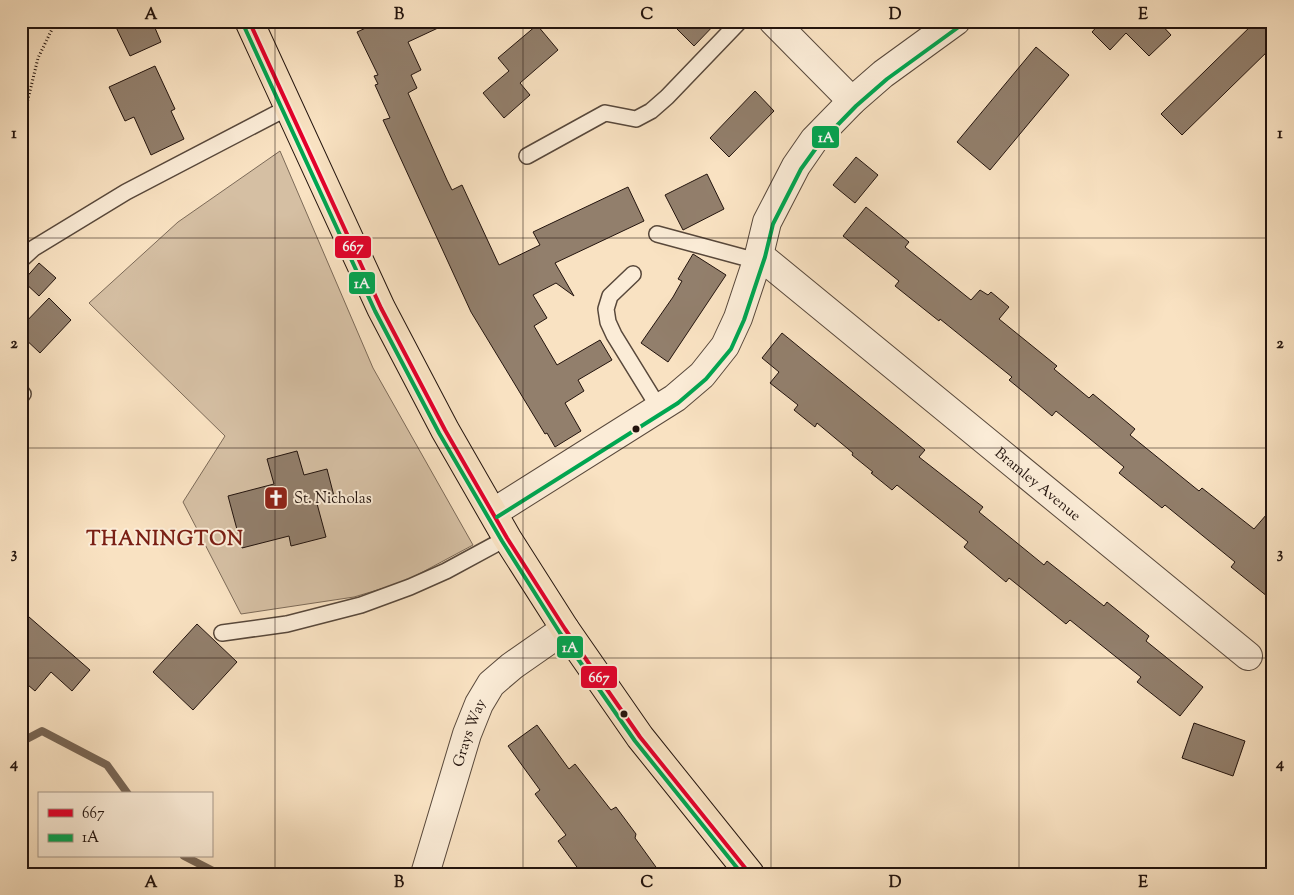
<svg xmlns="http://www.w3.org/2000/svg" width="1294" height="895" font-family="'Sorts Mill Goudy',serif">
<rect width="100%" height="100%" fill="#f9e2c2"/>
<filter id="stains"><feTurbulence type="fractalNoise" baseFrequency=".004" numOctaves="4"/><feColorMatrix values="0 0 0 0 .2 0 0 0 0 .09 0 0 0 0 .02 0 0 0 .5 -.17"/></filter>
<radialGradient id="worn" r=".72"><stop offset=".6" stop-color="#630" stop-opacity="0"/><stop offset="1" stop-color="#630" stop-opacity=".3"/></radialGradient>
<polygon fill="#d5bfa3" stroke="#7c6a58" points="280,151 373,368 473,545 404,582 354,597 241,614 183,502 225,436 89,303 178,222"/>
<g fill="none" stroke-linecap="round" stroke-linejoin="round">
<g stroke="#786655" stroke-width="8">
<polyline points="21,742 42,731 107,765 128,794"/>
<polyline points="184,856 219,874"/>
</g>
</g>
<g fill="#927f6c" stroke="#23140e">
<polygon points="113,21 152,21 161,42 130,56"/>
<polygon points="381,21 453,21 408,42 421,70 411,75 417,88 408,93 447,180 452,190 462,185 499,265 540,245 533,232 628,187 644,221 555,263 574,296 556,283 533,295 547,318 534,326 557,365 600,340 612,360 578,380 584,391 565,403 581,431 555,447 547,433 545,434 471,312 383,120 390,118 375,85 378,84 374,76 378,75 357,32"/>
<polygon points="669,21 718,21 694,46"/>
<polygon points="1102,21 1158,21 1171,35 1149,56 1126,33 1110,50 1092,32"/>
<polygon points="1256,21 1273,21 1273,46 1182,135 1161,114"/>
<polygon points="537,25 558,50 520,83 530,95 504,118 483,93 509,71 498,58"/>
<polygon points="1036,47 1069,75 990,170 957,142"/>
<polygon points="155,66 175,109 171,111 184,139 151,155 134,117 125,121 109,87"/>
<polygon points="755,91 774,111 729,157 710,138"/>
<polygon points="856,157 878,175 855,203 833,185"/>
<polygon points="707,174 724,209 683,230 665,195"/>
<polygon points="866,207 909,242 905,247 971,300 980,290 988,295 991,292 1009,307 999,319 1057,366 1054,369 1089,398 1093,394 1135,429 1130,435 1199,491 1202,488 1254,529 1273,507 1273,601 1231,567 1235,562 1165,505 1162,508 1119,473 1124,467 1056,411 1052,416 1031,398 1009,380 1012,377 940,319 939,321 895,286 899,281 843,236"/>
<polygon points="693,254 726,275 668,362 641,343 673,297 682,281 678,279"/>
<polygon points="39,263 56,278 39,296 23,281"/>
<polygon points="49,298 71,320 40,353 21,335 21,327"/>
<polygon points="782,333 925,450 919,457 983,507 979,512 1044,565 1047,561 1104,606 1107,602 1149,636 1146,641 1203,687 1180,716 1137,682 1141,677 1070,620 1066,624 1009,578 1006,582 964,547 968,542 897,485 892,490 871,473 873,472 852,455 853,453 817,423 815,427 794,410 798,405 770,383 779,372 762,358"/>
<polygon points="297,451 304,475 327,469 334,496 316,500 326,537 291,546 289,536 242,548 228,496 274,484 267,459"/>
<polygon points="21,610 90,670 72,691 51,672 35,691 21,679"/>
<polygon points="197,624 237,662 193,710 153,672"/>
<polygon points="1194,723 1245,741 1233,776 1182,758"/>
<polygon points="537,725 569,769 575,764 611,810 616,807 636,834 635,838 661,874 582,874 558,841 566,835 535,794 540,790 508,746"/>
</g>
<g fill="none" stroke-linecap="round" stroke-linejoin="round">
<defs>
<g id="lane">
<polyline points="527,156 605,113 636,119 651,111 667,97 740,21"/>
<polyline points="657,234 757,261"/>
<polyline points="21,260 34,248 126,192 289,107"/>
<polyline points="633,274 610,296 606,309 608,322 614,335 659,408"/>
<polyline points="21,392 23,394"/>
<polyline points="222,633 287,624 361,605 410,587 446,571 507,538"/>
</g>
<g id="street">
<polyline points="773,21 852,101"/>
<path id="s1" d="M 759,255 L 1248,656"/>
<polyline points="494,512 675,398 702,375 725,346 738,318 759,255 767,222 796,166 814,140 852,101 883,74 956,21"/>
<path id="s2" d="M 425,874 L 467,734 L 479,704 L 491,684 L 512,666 L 565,629"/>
</g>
<polyline id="highway" points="249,21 381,308 445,430 507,538 565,629 640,737 750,874"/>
</defs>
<use href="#lane" stroke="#58483b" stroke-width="18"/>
<use href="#street" stroke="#58483b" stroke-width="30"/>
<use href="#highway" stroke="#23140e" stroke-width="30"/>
<polyline stroke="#23140e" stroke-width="3" stroke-dasharray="1 2.5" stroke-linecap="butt" points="21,128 38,58 56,21"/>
<use href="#lane" stroke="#fbecd7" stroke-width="15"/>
<use href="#street" stroke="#fbecd7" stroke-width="28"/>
<use href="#highway" stroke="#f9e2c2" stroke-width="28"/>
<defs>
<polyline id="bus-1" points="249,21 381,308 445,430 507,538 565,629 640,737 750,874"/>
<g id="bus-2">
<polyline points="243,24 375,311 439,433 502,541 560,633 635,741 742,874"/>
<polyline points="497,517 678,403 706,379 731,349 744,320 765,257 773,224 801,169 819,144 856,106 887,79 960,26"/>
</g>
</defs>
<use href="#bus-1" stroke="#fbecd7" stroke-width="8"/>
<use href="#bus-2" stroke="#fbecd7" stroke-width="8"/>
<use href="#bus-1" stroke="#e4002b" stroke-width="4"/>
<use href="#bus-2" stroke="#00a651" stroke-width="4"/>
</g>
<path fill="none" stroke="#23140e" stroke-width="1" stroke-opacity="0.55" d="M 275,21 L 275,874M 523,21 L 523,874M 771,21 L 771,874M 1019,21 L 1019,874M 21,238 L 1273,238M 21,448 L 1273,448M 21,658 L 1273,658"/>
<defs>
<symbol id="church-square" viewBox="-11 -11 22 22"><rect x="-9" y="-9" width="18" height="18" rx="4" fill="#8f2418" stroke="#fbecd7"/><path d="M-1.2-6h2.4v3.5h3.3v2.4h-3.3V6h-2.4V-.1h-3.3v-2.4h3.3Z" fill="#fff"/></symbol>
</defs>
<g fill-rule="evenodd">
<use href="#church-square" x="262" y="484" width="28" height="28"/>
</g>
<g fill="#23140e" stroke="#fbecd7" stroke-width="2">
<circle cx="636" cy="429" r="4.5"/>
<circle cx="624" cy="714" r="4.5"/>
</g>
<g text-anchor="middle" stroke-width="4" stroke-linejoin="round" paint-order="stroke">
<g font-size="15" fill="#23140e" stroke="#fbecd7">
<text dy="5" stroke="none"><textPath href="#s1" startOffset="361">Bramley Avenue</textPath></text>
<text dy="5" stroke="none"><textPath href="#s2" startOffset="148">Grays Way</textPath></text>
</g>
<g font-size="15" fill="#23140e" stroke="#fbecd7" text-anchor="start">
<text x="294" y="503">St. Nicholas</text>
</g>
<g font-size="20" font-weight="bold" letter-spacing="1" fill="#7a1f14" stroke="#fbecd7">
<text x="165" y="545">THANINGTON</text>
</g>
</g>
<g stroke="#fbecd7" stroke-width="2">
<rect x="811" y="125" width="29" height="24" rx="5" fill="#00a651"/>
<rect x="334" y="235" width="38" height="24" rx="5" fill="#e4002b"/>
<rect x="348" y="271" width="28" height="24" rx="5" fill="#00a651"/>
<rect x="556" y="635" width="28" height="24" rx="5" fill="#00a651"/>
<rect x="580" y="665" width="38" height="24" rx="5" fill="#e4002b"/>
</g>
<g font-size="14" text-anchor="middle" font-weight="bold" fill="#fff">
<text x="826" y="142">1A</text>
<text x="353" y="251">667</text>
<text x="362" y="288">1A</text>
<text x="570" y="652">1A</text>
<text x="599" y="682">667</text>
</g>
<rect width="1294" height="895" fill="none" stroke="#f9e2c2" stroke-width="55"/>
<rect x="38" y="792" width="175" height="65" fill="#fbecd7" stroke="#a59687"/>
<rect x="48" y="809" width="25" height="8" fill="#e4002b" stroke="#a59687"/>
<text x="82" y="818" font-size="15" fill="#23140e">667</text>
<rect x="48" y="834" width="25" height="8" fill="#00a651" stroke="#a59687"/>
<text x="82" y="842" font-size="15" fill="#23140e">1A</text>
<rect x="28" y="28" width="1238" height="840" fill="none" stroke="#23140e" stroke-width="2"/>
<g font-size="16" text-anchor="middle" font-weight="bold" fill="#23140e">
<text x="151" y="19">A</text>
<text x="399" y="19">B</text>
<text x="647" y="19">C</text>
<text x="895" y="19">D</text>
<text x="1143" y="19">E</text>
<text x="14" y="138">1</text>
<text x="1280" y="138">1</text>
<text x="14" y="348">2</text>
<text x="1280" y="348">2</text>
<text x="14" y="558">3</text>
<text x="1280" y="558">3</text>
<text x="14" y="768">4</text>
<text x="1280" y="768">4</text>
<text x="151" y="887">A</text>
<text x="399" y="887">B</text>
<text x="647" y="887">C</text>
<text x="895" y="887">D</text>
<text x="1143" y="887">E</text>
</g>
<rect width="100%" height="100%" filter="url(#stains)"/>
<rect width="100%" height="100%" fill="url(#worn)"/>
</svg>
